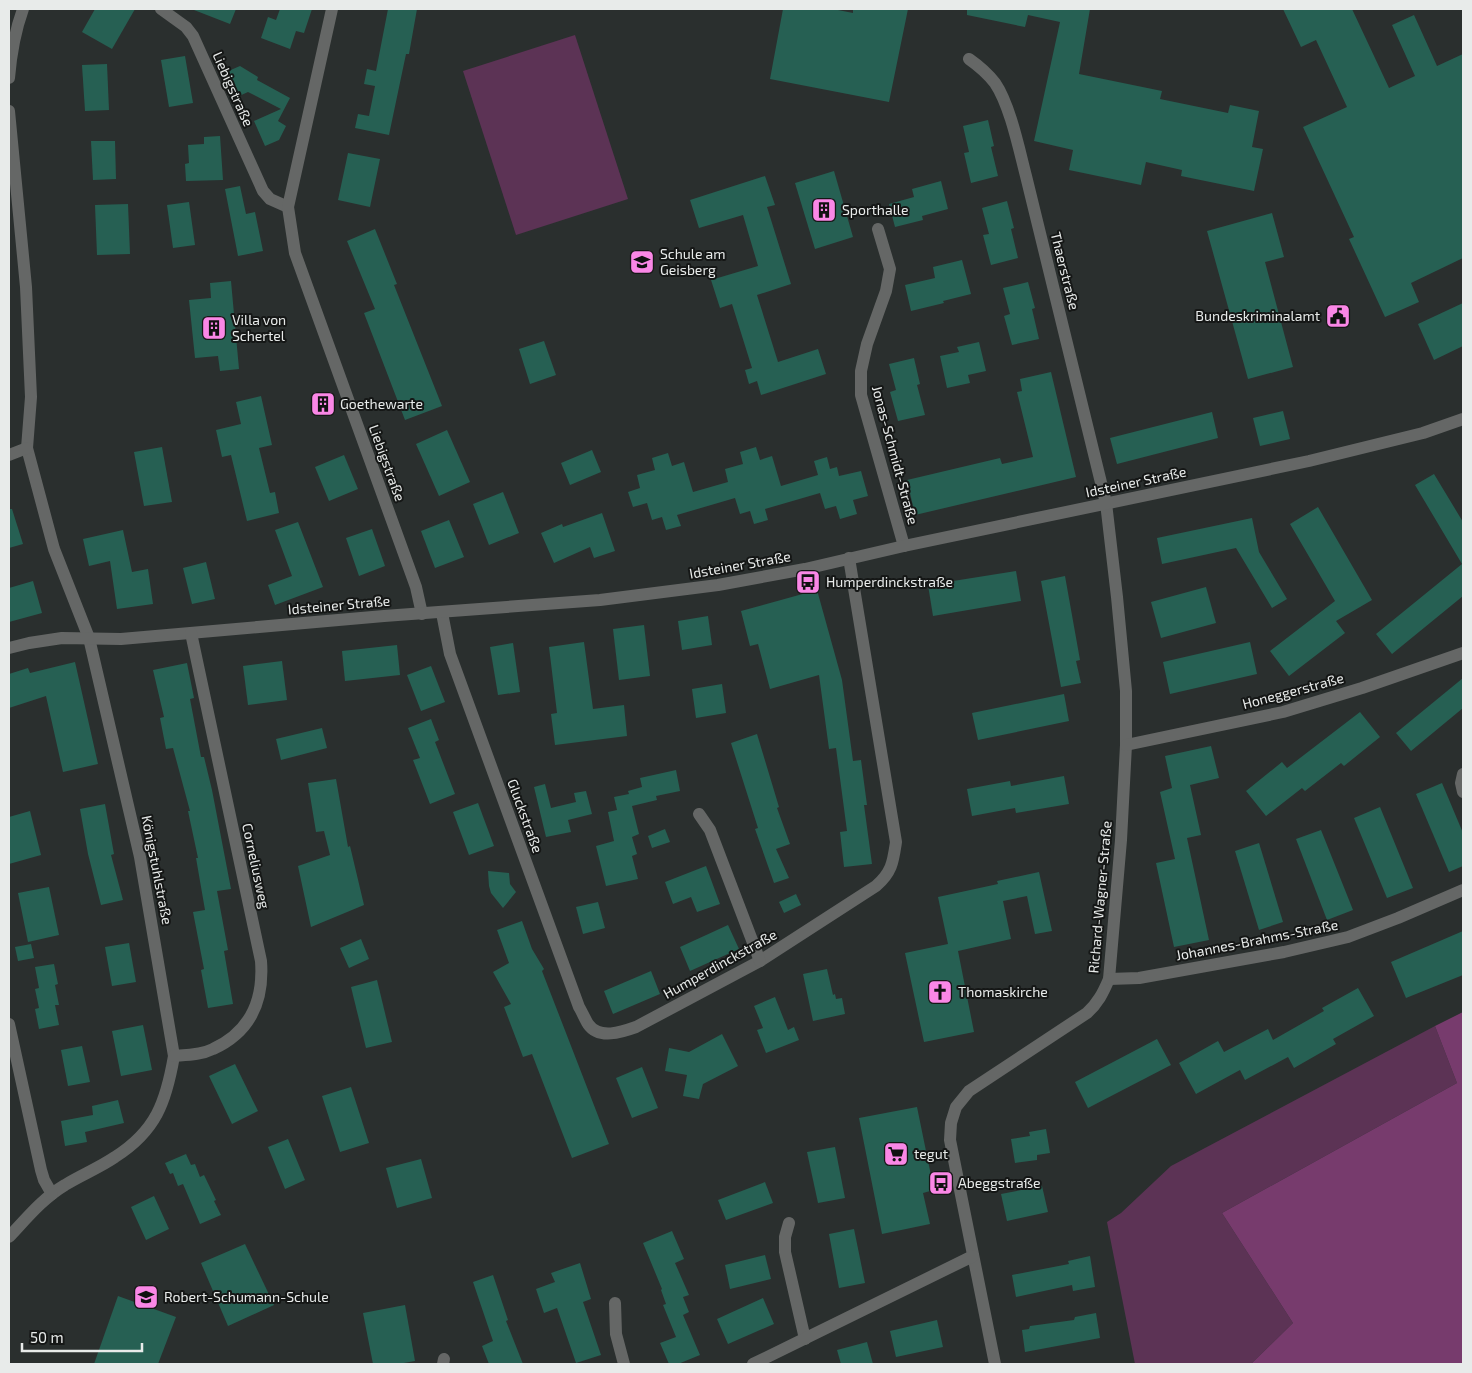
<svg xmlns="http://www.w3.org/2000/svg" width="1472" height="1373" font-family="'Exo 2',sans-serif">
<rect width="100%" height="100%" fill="#2a2f2e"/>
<g fill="#5c3355">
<polygon points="575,35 628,199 516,235 463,71"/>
<polygon points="1435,1026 1457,1083 1222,1213 1293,1323 1251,1364 1135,1364 1107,1222 1121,1213 1171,1166"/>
</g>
<polygon fill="#773b6d" points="1463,1012 1463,1364 1251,1364 1293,1323 1222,1213 1457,1083 1435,1026"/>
<g fill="#266053">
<polygon points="95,9 135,9 112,49 82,32"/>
<polygon points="194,9 236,9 230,24 194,10"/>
<polygon points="280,9 312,9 304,33 296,31 290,49 261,38 268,17 276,20"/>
<polygon points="388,9 417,9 409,54 406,54 389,135 355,128 358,114 369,116 375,86 364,84 367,69 376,71"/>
<polygon points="783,9 833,9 853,13 853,9 908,9 889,102 770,79"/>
<polygon points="967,9 1090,9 1079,74 1162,91 1160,99 1228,113 1230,105 1259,111 1252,147 1263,149 1254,191 1181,176 1182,170 1146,162 1141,185 1069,170 1073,150 1034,141 1060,22 1028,15 1025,27 967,15"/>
<polygon points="1283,9 1352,9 1389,88 1415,76 1392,25 1414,15 1437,66 1463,54 1463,258 1411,283 1419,302 1385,317 1349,239 1354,237 1303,127 1347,107 1316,40 1301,47"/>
<polygon points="185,56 193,103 169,107 161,60"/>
<polygon points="107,64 109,110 85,111 82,65"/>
<polygon points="240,66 258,77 257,80 290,98 278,121 286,126 279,140 265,146 254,121 281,109 248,92 237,97 226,72"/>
<polygon points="988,120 994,146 991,147 998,176 971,183 964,153 969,152 963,126"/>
<polygon points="220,136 223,180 186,181 185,164 189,163 188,145 204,144 204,137"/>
<polygon points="91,141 115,141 116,179 93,180"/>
<polygon points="348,153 380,159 370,207 338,200"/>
<polygon points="834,171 853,237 815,249 795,183"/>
<polygon points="765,176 775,205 767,207 791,284 757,295 778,362 818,349 826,374 761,395 757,381 749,384 745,370 752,368 732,304 720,308 711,280 758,266 743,215 699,228 690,200"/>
<polygon points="941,181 948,209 922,216 923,220 895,227 889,204 914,197 912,189"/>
<polygon points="240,186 246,214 255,212 263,251 238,256 225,189"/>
<polygon points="1007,201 1014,228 1011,229 1018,258 991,265 983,235 989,234 982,208"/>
<polygon points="189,202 195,245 173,248 167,205"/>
<polygon points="128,204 130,254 97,255 95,205"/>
<polygon points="1272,213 1284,257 1265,262 1293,367 1248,379 1207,231"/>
<polygon points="375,229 397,284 394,285 442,406 405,420 364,313 375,309 347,241"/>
<polygon points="962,260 971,294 943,301 944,303 911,311 905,285 935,278 933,267"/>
<polygon points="231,281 239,369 220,371 218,356 195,358 189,300 211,298 210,283"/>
<polygon points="1028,282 1035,308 1032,309 1039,339 1012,345 1004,316 1010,314 1003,288"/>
<polygon points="1463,303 1463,346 1434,360 1418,324"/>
<polygon points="544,341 556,375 530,384 519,349"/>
<polygon points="979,342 986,371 968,375 970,383 947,388 940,356 959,352 957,347"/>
<polygon points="914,358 920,384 917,385 925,415 898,421 890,392 896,390 889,364"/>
<polygon points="1051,372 1076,477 915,515 907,480 1000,458 1002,464 1033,457 1017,392 1022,391 1020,379"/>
<polygon points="261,396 272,445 259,448 270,493 275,492 279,513 247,521 231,455 222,457 216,430 241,424 236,402"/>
<polygon points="1283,411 1290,439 1260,446 1253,418"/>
<polygon points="1212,412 1218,438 1117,464 1110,438"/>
<polygon points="447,430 470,482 439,496 416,444"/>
<polygon points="162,447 172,502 144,506 134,452"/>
<polygon points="756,447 760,460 772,456 781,486 818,475 814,461 827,457 830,469 837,467 839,476 861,471 868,496 853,500 857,514 840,519 836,506 825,509 820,493 765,509 768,520 754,524 750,511 740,514 735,498 677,515 681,526 666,530 662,517 652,520 647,503 633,507 628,492 640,488 637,475 655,470 652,458 668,453 672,466 684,462 693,492 728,482 725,469 743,464 740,452"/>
<polygon points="592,450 601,472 570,485 561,463"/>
<polygon points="344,455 358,489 329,501 315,467"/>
<polygon points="1434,474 1463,522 1463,596 1392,654 1376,634 1462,564 1415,485"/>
<polygon points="503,492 519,533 489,545 473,504"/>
<polygon points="1318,507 1372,600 1336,621 1345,633 1289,676 1270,651 1335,601 1290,524"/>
<polygon points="9,509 12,509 23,544 9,548"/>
<polygon points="602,513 615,551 594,558 590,547 554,563 541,533 562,524 563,527"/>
<polygon points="1252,518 1259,552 1287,599 1272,608 1236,548 1162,564 1157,538"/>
<polygon points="449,520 464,557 435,568 421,531"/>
<polygon points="298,522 323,587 275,605 268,585 292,576 275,530"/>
<polygon points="372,529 385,566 359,576 346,538"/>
<polygon points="123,530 132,572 148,569 153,604 117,609 110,561 89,566 83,539"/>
<polygon points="206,562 215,599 192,604 183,568"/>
<polygon points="1016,571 1021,601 933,616 928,585"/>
<polygon points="1065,576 1080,660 1076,661 1081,683 1061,687 1041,581"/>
<polygon points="33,581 42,613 9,622 9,588"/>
<polygon points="1206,587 1216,623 1161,638 1151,602"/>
<polygon points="817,590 842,680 853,761 861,760 867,805 864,805 872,864 844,867 840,832 847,831 836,748 829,749 819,675 770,689 758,644 750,646 741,611"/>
<polygon points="708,616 712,645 682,650 678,621"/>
<polygon points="644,625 650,676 619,680 613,629"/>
<polygon points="584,642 593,709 624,705 627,736 555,745 551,714 557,713 549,647"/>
<polygon points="1250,642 1257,674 1170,694 1163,662"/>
<polygon points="513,643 520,692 498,695 490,647"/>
<polygon points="397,645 400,675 345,681 342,651"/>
<polygon points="282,661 287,700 248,705 243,666"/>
<polygon points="75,662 98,764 63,772 46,696 9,708 9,674 28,668 30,673"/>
<polygon points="187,663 194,698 190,699 201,757 204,757 212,790 231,889 217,891 228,950 224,951 233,1004 208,1008 201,970 204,969 193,912 205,910 196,858 198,858 188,811 190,811 173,748 166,749 160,718 164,717 153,670"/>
<polygon points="431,666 445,702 421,711 407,675"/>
<polygon points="1463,678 1463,708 1411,751 1396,733"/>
<polygon points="722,684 726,713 696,718 692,689"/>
<polygon points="1064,694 1069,721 978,740 972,713"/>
<polygon points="1360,712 1380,737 1344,766 1341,763 1305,791 1302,788 1266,816 1246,791 1282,762 1287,768"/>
<polygon points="431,719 439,740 435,742 455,794 430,804 413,760 420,758 408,728"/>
<polygon points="322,728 327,748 281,760 276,739"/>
<polygon points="757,734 779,807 777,808 790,844 776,849 789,878 774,883 755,829 758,828 731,743"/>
<polygon points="1211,746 1219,778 1190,785 1201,835 1187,838 1209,940 1174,947 1156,863 1175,859 1160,792 1172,788 1165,756"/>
<polygon points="676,770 680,791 656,796 657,800 632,806 639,834 632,837 637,854 632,856 638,879 606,886 596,846 614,841 608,812 617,810 614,797 629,794 628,791 642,787 640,778"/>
<polygon points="1064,776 1069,804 1016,813 1015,808 972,816 967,789 1010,781 1011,786"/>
<polygon points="336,779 348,847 350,846 364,905 311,927 298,866 330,855 324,831 316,832 308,783"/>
<polygon points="1442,783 1463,833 1463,866 1449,872 1416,794"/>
<polygon points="545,784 551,808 576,802 574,793 586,791 592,814 568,820 571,832 546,837 534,787"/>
<polygon points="478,803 494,846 469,855 453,812"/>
<polygon points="105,804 114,854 111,855 123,900 101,905 88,854 80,809"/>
<polygon points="1380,807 1413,888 1387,898 1354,818"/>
<polygon points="30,811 41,855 9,864 9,817"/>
<polygon points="665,829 670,842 652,848 648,836"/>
<polygon points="1321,830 1353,910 1327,920 1296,839"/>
<polygon points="1259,843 1283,922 1259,930 1235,851"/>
<polygon points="706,866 720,904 697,912 691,897 673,904 665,882"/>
<polygon points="488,871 509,873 510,884 516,892 503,908 491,893 489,886"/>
<polygon points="1039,872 1052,931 1035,934 1027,896 1003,901 1011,939 958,951 974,1032 924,1042 905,953 948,944 938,897 998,884 997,881"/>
<polygon points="49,887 59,935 28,942 18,893"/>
<polygon points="796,894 801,905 784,913 779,902"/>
<polygon points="598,902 605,928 583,934 576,907"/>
<polygon points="522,921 532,949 544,969 542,971 609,1144 572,1158 532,1054 523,1057 504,1007 511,1004 493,972 509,963 497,930"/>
<polygon points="728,925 739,949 690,971 680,947"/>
<polygon points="1463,931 1463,975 1406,998 1391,962"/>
<polygon points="361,939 369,959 349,968 340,948"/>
<polygon points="129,943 136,982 112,986 105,947"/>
<polygon points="31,944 34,958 18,961 15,947"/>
<polygon points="54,964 58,984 55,985 59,1005 55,1005 59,1025 39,1029 35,1009 39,1008 35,989 39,988 35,967"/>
<polygon points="827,969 833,995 835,994 836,999 842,998 845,1014 813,1021 803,974"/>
<polygon points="651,971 660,994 613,1014 604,991"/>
<polygon points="377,980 392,1042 366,1048 351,987"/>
<polygon points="1358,988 1374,1016 1333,1039 1336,1044 1294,1068 1288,1057 1245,1080 1240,1070 1196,1094 1179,1063 1218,1041 1224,1052 1268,1029 1273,1040 1324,1011 1322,1008"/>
<polygon points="775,997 788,1030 794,1027 799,1040 766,1053 757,1030 763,1028 754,1006"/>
<polygon points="143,1025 152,1070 121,1076 112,1031"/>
<polygon points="722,1034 738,1066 703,1084 699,1099 683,1096 687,1075 665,1071 669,1048 689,1052"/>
<polygon points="1157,1039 1171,1065 1088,1108 1075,1082"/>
<polygon points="82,1046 90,1082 68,1086 61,1050"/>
<polygon points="235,1064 258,1111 232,1124 209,1076"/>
<polygon points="642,1067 658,1108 632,1118 616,1078"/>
<polygon points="351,1087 369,1143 340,1152 322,1096"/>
<polygon points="118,1100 124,1123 85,1132 87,1142 65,1146 61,1121 93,1115 92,1106"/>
<polygon points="917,1107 934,1190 923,1193 930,1224 882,1234 859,1118"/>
<polygon points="1046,1129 1050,1153 1037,1155 1037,1160 1015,1163 1011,1139 1030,1136 1029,1132"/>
<polygon points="288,1139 305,1180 285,1189 268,1147"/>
<polygon points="835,1147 845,1198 818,1203 807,1152"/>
<polygon points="186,1154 191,1165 195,1164 200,1177 204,1175 216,1200 214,1201 221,1215 200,1224 183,1184 178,1186 173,1173 170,1174 165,1163"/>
<polygon points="421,1159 432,1198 397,1208 386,1168"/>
<polygon points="765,1182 773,1203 726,1220 718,1200"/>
<polygon points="1042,1186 1048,1212 1007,1221 1001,1194"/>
<polygon points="154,1196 169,1229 146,1240 131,1207"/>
<polygon points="854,1229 865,1283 839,1288 829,1234"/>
<polygon points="672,1231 684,1259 675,1263 689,1295 683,1297 689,1312 683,1315 700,1355 678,1364 669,1364 660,1343 676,1337 663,1305 666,1304 661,1290 662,1289 643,1243"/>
<polygon points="245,1244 274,1305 228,1326 201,1263"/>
<polygon points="765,1255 771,1279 730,1289 725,1265"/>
<polygon points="1090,1256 1095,1287 1073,1291 1072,1285 1016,1297 1012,1275 1069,1264 1068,1261"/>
<polygon points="580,1263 591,1299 583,1302 601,1355 576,1363 557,1308 544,1313 536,1289 555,1282 551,1273"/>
<polygon points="493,1275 508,1320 506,1321 523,1364 489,1364 482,1346 493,1341 473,1282"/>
<polygon points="118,1296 176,1317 158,1364 94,1364"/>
<polygon points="763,1298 774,1324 728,1344 717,1319"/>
<polygon points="405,1305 415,1361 398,1364 373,1364 363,1313"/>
<polygon points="1096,1313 1100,1338 1025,1352 1022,1330 1029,1329 1030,1326 1074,1320 1075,1317"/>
<polygon points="937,1320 943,1347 896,1357 890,1331"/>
<polygon points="867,1342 873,1364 841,1364 837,1350"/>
</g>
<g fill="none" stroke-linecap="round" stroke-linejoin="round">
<g stroke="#656766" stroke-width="12">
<polyline points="161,9 186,27 193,36 263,191 270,199 288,207"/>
<polyline points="332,9 288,207 295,253 416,587 422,614"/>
<path d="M 969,59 C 979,66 988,74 995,83 C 1010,105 1019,149 1026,176 L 1106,503 L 1117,597 L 1126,691 L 1126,745 L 1121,840 L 1109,979 C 1103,993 1098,1003 1087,1013 L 969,1091 L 956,1107 L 951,1123 L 950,1140 L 995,1364"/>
<path d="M 9,78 C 11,54 15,31 23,9"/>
<path d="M 9,111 L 26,287 L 31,397 L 27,448 L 54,549 L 89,638 L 140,857 L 174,1056 C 166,1102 156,1131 115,1157 C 99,1168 81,1175 65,1185 C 43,1198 26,1219 9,1237"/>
<polyline points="878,229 890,269 886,291 867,344 861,371 861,395 904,546"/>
<polyline points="9,455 27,448"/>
<path d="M 442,613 L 450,654 L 579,1007 C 582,1012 585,1019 588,1024 C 599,1040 622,1032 636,1027 L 760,961 L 876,886 C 892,872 893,862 896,842 L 849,558"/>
<polyline points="9,648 29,643 62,638 121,639 384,616 600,600 718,585 805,569 904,546 1309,461 1423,433 1463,419"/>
<polyline points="1126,745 1283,712 1362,688 1463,653"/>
<polyline points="1463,774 1461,783 1463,792"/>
<polyline points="699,814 710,830 760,961"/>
<polyline points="1109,979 1139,978 1284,952 1348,937 1398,918 1463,890"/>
<polyline points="9,1024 41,1170 44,1180 52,1194"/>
<path d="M 174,1056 C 187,1055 201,1055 213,1049 C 250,1032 264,1001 261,961 L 191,633"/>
<polyline points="789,1223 785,1237 785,1252 805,1339"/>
<polyline points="615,1303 616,1334 624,1364"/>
<polyline points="443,1364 444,1359"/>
<polyline points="753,1364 973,1256"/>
</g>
</g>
<defs>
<symbol id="building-square" viewBox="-11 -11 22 22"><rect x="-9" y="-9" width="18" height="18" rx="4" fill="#fa87e6" stroke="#151716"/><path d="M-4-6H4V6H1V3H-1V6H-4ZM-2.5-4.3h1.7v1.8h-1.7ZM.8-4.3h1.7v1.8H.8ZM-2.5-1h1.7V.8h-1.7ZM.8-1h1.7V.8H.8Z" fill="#111"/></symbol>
<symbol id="school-square" viewBox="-11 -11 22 22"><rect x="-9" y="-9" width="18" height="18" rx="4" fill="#fa87e6" stroke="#151716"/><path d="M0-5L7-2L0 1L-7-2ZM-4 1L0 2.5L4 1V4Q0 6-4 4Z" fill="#111"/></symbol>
<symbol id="civic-square" viewBox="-11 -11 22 22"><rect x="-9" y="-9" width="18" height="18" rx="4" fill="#fa87e6" stroke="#151716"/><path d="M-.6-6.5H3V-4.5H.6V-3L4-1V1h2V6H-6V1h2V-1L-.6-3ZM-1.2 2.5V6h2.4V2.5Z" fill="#111"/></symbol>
<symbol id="bus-square" viewBox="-11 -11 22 22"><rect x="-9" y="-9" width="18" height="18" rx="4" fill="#fa87e6" stroke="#151716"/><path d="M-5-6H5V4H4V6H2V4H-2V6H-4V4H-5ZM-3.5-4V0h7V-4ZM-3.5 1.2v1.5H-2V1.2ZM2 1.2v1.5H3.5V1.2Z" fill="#111"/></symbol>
<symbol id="church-square" viewBox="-11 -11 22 22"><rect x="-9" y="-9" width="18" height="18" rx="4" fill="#fa87e6" stroke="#151716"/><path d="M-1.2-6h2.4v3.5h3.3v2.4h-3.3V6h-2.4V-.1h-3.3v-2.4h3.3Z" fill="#111"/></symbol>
<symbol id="supermarket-square" viewBox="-11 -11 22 22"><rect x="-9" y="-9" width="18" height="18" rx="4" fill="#fa87e6" stroke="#151716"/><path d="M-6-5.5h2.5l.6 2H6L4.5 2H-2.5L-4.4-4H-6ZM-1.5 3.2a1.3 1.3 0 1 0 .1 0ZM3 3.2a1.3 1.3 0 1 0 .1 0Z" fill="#111"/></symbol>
</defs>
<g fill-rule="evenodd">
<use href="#building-square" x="810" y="196" width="28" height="28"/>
<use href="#school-square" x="628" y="248" width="28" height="28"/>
<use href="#civic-square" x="1324" y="302" width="28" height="28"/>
<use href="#building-square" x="200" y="314" width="28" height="28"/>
<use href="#building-square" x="309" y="390" width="28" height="28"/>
<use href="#bus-square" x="794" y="568" width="28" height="28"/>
<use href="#church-square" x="926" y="978" width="28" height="28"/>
<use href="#supermarket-square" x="882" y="1140" width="28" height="28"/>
<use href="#bus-square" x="927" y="1169" width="28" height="28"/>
<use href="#school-square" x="132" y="1283" width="28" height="28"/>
</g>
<g text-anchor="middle" stroke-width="4" stroke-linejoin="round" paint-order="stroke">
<g font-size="14" fill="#e8ebea" stroke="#151716">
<text transform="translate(233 89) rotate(66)" y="5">Liebigstraße</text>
<text transform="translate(1065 271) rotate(76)" y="5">Thaerstraße</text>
<text transform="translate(895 455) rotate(75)" y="5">Jonas-Schmidt-Straße</text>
<text transform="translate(387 463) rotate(70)" y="5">Liebigstraße</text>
<text transform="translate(1136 482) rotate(-12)" y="5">Idsteiner Straße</text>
<text transform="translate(740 565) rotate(-10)" y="5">Idsteiner Straße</text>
<text transform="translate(339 605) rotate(-5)" y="5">Idsteiner Straße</text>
<text transform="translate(1293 691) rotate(-15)" y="5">Honeggerstraße</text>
<text transform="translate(525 816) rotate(70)" y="5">Gluckstraße</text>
<text transform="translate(256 866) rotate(78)" y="5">Corneliusweg</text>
<text transform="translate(157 870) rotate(79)" y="5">Königstuhlstraße</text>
<text transform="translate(1100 897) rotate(-85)" y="5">Richard-Wagner-Straße</text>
<text transform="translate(1257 940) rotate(-11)" y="5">Johannes-Brahms-Straße</text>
<text transform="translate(720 964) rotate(-29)" y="5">Humperdinckstraße</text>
</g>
<g font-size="14" fill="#e8ebea" stroke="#151716" text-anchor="start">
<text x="842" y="215">Sporthalle</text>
<text x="660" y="259">Schule am<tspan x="660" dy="16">Geisberg</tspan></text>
<text x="1320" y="321" text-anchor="end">Bundeskriminalamt</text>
<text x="232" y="325">Villa von<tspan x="232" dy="16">Schertel</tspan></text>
<text x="340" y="409">Goethewarte</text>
<text x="826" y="587">Humperdinckstraße</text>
<text x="958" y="997">Thomaskirche</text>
<text x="914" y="1159">tegut</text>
<text x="958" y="1188">Abeggstraße</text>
<text x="164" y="1302">Robert-Schumann-Schule</text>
</g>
</g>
<rect width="1472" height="1373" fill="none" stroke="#e8ebea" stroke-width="20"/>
<path d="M22 1343v8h120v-8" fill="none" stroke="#e8ebea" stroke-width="2.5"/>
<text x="30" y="1343" font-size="15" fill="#e8ebea" stroke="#151716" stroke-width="4" paint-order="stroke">50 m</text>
</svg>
